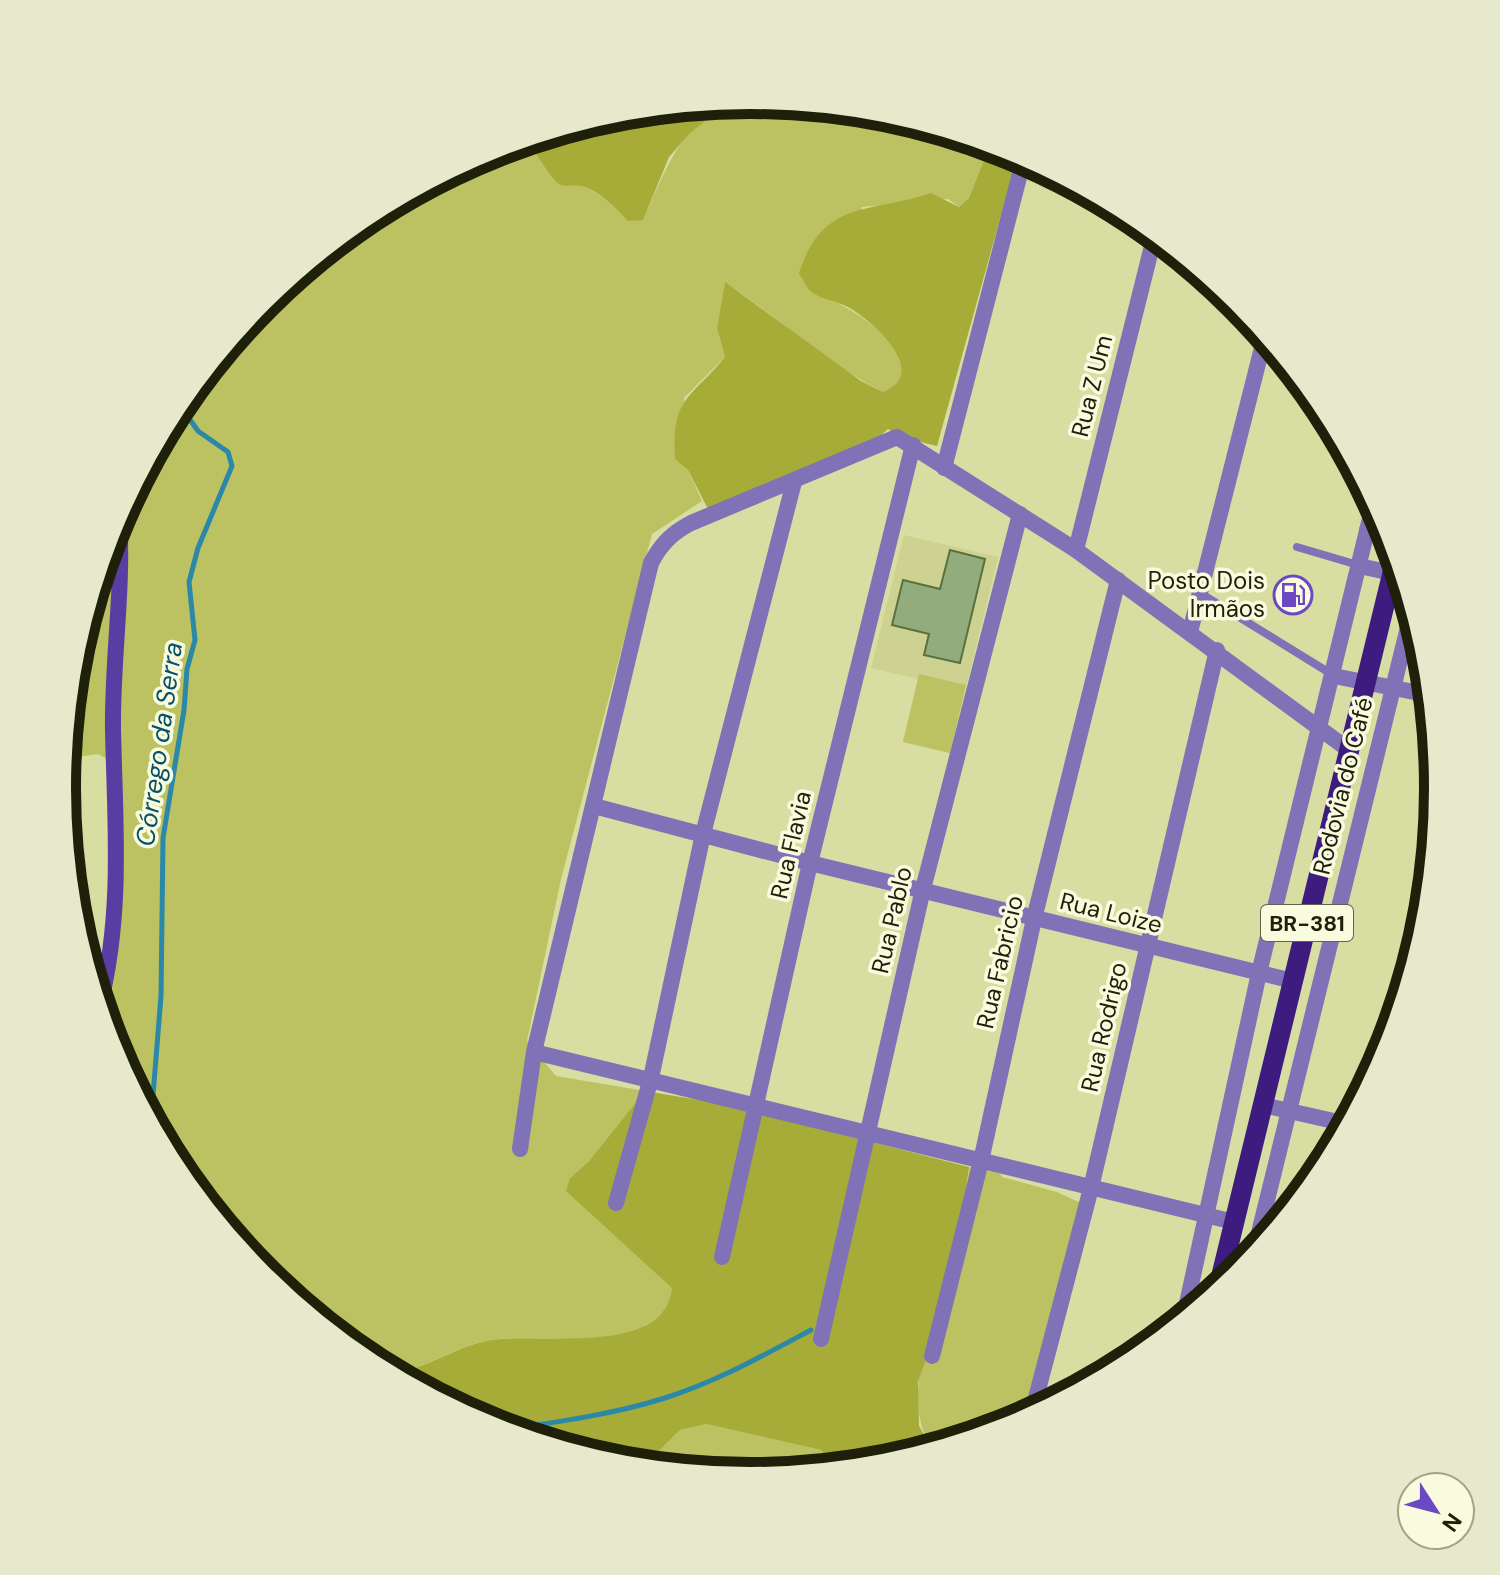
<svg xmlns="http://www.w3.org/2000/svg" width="1500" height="1575" font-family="'DM Sans',sans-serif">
<rect width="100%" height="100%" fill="#d8dda2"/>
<polygon fill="#cdd290" points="904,535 998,557 950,753 903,742 918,679 871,668"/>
<g fill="#bcc161">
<path d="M 750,100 L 885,113 C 902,118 909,132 928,136 L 934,128 L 990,145 L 969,198 L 959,207 L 948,199 L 862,207 L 828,300 C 857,307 940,369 883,392 C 826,363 779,317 725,283 L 717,328 L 725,357 L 684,398 L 688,470 L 702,501 L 652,534 L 561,879 L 527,1041 L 556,1076 L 645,1091 L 589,1161 L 570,1178 L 673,1288 L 671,1303 C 630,1359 549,1330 492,1340 C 457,1345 428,1368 394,1373 C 312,1330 231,1246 178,1170 C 156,1137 140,1098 121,1063 C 121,1029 92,1029 109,988 L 109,760 L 98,754 L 83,756 L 63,780 L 75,653 L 115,524 L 178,405 L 264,301 L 368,215 L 487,152 L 524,140 C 537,151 550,180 561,184 C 567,187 575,185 581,186 C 599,192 615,207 628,220 L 643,220 C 666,170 686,106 750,100 Z"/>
<polygon points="919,674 966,685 950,753 903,742"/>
<path d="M 969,1167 L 999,1172 L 1002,1177 L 1057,1192 L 1085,1205 L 1038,1410 L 1013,1423 L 932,1448 C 892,1390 949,1291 962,1228 C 965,1208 967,1187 969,1167 Z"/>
<polygon points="706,1424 821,1450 832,1467 750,1475 645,1465 680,1430"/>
</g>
<g fill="#a7ac39">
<path d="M 729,102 L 690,133 L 669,157 L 643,220 L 628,221 C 615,207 599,191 581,186 C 575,185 567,187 561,185 C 550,180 537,151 524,140 L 616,113 Z"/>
<path d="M 990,145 L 1018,154 L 937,446 L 900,437 L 888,429 L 853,460 L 709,511 L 688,470 L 675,459 C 671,396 691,399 725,357 L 717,328 L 725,282 L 861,381 L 883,392 C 930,373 876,325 853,310 C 841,302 826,301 813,293 C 807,289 803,280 799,273 C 824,198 869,214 931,193 L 959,207 L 969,198 Z"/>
<path d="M 645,1091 L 723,1104 L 969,1167 L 961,1229 L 939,1322 L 918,1382 L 919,1426 L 932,1448 L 884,1462 L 832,1467 L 821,1450 L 706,1424 L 680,1430 L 645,1465 L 615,1462 L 486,1423 L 394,1373 C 429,1368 458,1345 492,1340 C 539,1332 665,1358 672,1288 L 566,1191 L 570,1178 L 589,1161 Z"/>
</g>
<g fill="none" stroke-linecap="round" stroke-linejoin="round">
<g stroke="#2b88a8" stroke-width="5">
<polyline points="151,1120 161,996 163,838 184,710 187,669 195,640 189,582 198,548 232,466 228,452 198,431 179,404"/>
<path d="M 506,1429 C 559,1422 614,1414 665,1398 C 716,1382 764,1355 811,1330"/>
</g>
</g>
<polygon fill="#92ad7b" stroke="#587141" stroke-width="2" points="950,550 985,559 960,663 924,655 929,634 892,625 903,580 940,589"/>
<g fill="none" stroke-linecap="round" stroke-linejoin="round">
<g stroke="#7f72b6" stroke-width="8">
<polyline points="1297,547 1358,565"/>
<polyline points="1200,593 1333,675"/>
</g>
<g stroke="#7f72b6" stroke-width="16">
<polyline points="944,468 1024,158"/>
<polyline points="1367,530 1389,536"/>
<polyline points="1076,550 1155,234"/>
<polyline points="1359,566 1392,573"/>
<polyline points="1190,632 1265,336"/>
<polyline points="1334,676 1429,695"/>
<polyline points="594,806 810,863 1293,981"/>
<polyline points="534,1052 1234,1222"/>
<polyline points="1263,1105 1347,1124"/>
<path d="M 520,1149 L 534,1052 L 651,563 C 661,544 672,533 691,523 L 897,437 L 1076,550 L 1349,750"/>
<polyline points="616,1203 651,1078 703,834 794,482"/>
<polyline points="1254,1253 1412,611"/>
<polyline points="722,1257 810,863 913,445"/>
<polyline points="1184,1317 1259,973 1374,502"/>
<polyline points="821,1339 923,889 1020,514"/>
<polyline points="932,1356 981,1161 1034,919 1118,580"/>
<polyline points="1032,1413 1091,1188 1217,650"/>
</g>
<path stroke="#593da2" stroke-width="16" d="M 100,1004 C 123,913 115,823 113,730 C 112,659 124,587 119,516"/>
<polyline stroke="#3d1b7f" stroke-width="20" points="1218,1289 1396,558"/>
</g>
<defs>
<symbol id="fuel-ring" viewBox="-11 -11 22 22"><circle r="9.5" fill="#f8fbde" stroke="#6b49c2" stroke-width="1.5"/><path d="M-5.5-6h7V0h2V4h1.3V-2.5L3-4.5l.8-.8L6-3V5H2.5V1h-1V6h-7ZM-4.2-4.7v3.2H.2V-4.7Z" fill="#6b49c2"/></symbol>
</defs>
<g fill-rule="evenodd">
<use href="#fuel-ring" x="1271" y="573" width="44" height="44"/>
</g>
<g text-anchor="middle" stroke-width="7" stroke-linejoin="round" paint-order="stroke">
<rect fill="#f8fbde" stroke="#606249" stroke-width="2" x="1261" y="905" width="92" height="36" rx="6"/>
<g font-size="22" font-weight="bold" fill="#1f2009">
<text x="1307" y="931">BR-381</text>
</g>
<g font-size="24" fill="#1f2009" stroke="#f8fbde">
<text transform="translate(1092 386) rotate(-76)" y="8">Rua Z Um</text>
<text transform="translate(1343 786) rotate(-76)" y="8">Rodovia do Café</text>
<text transform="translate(791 845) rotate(-77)" y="8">Rua Flavia</text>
<text transform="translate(1111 913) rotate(14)" y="8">Rua Loize</text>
<text transform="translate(892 920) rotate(-77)" y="8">Rua Pablo</text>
<text transform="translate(1000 962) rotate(-77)" y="8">Rua Fabricio</text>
<text transform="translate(1104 1027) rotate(-77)" y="8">Rua Rodrigo</text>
</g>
<g font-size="24" fill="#1f2009" stroke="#f8fbde" text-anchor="end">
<text x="1265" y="589">Posto Dois<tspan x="1265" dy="28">Irmãos</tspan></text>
</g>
<g font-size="26" font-style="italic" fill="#07506d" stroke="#f8fbde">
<text transform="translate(159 744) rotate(-82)" y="9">Córrego da Serra</text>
</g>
</g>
<path d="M0 0H1500V1575H0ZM76 788a674 674 0 1 1 1348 0a674 674 0 1 1-1348 0Z" fill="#e7e9cd" fill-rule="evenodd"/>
<path fill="none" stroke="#1f2009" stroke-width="10" d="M76 788a674 674 0 1 1 1348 0a674 674 0 1 1-1348 0Z"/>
<g transform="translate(1436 1511) rotate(126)"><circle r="38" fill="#f8fbde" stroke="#a1a389" stroke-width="2"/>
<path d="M0-6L14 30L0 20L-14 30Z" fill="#6b49c2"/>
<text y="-12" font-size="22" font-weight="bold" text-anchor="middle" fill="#1f2009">N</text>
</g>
</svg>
